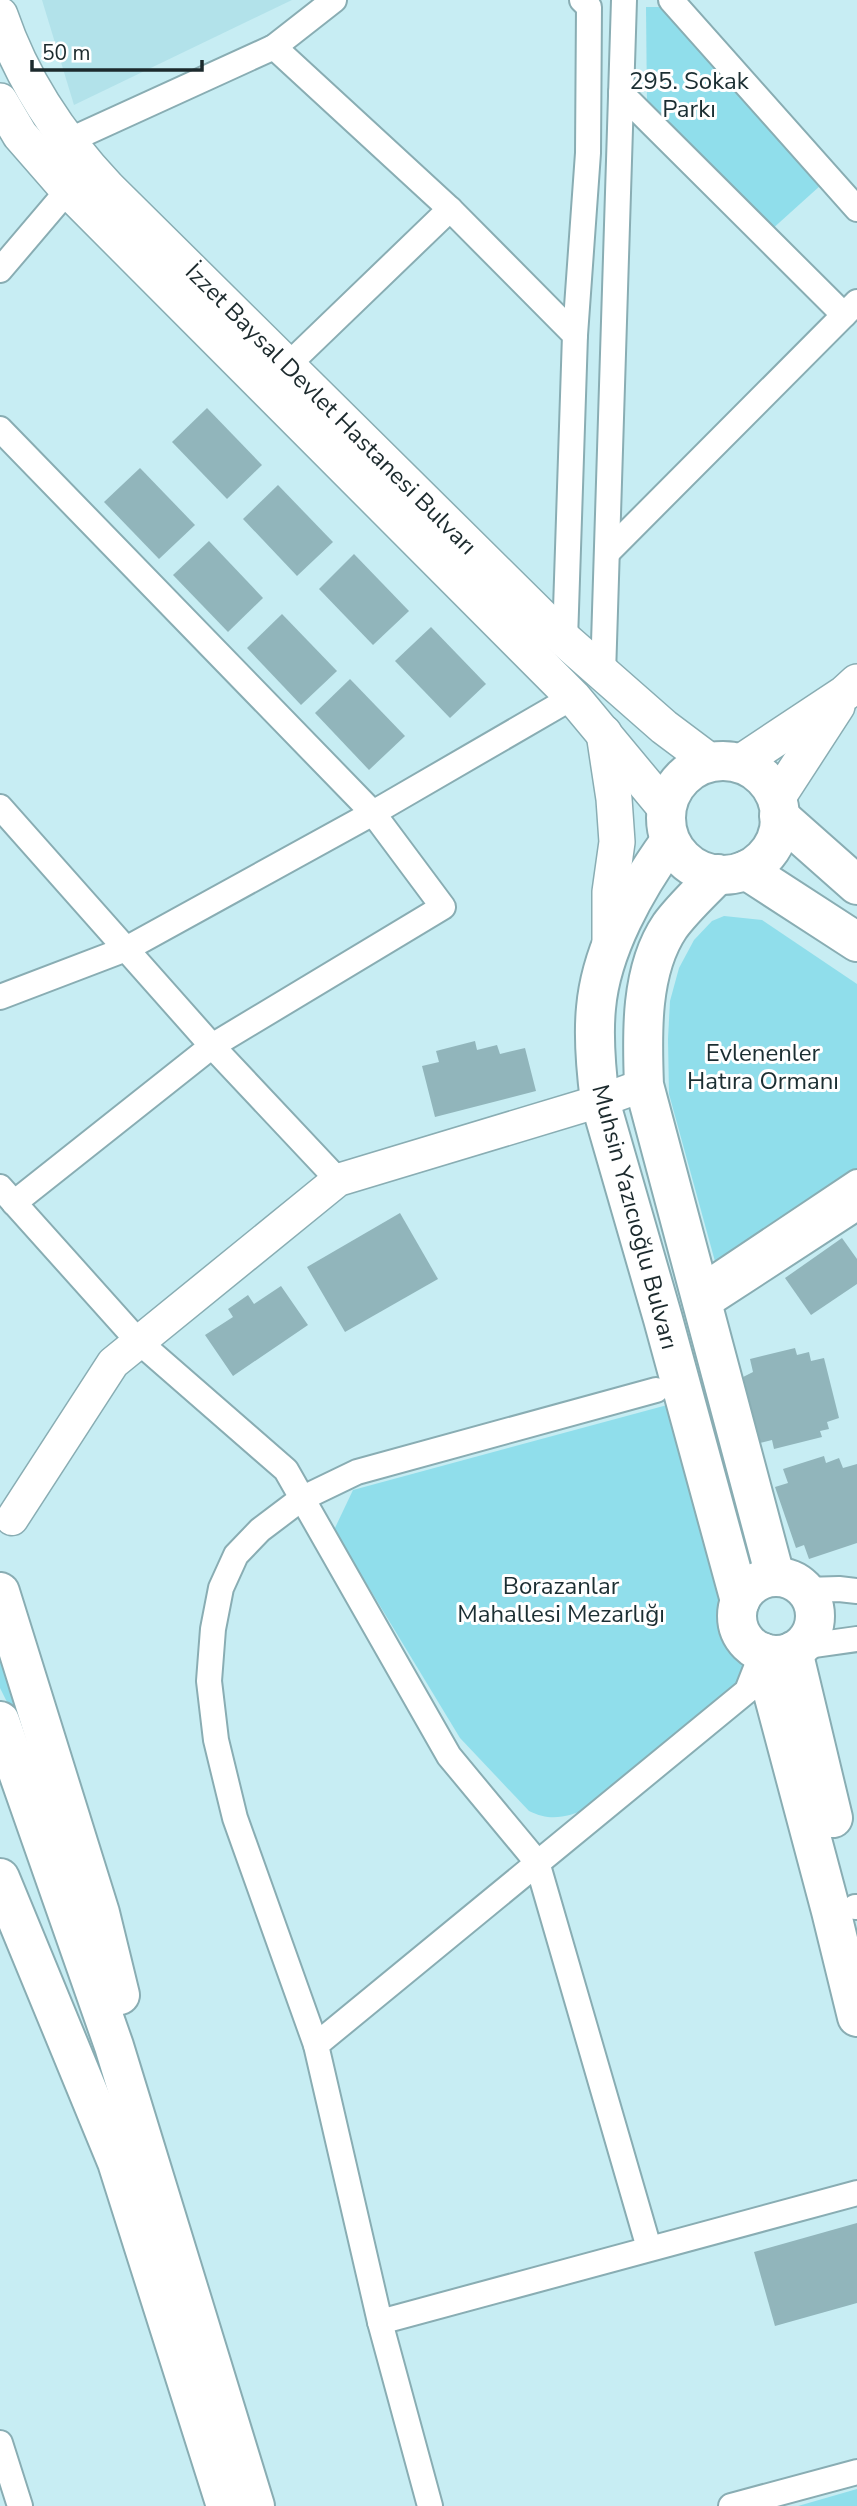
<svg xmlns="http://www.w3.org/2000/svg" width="857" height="2506" font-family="'Nunito Sans',sans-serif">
<rect width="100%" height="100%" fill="#c7edf3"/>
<polygon fill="#b2e2ea" points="42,0 292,0 74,105"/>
<g fill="#90deeb">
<polygon points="646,7 660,7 821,185 770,231 647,106"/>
<polygon points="724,916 762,920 857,984 857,1172 716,1265 669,1094 668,1039 670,1001 679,968 694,940 712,921"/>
<path d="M 671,1404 L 747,1674 L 589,1808 C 567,1817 551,1822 529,1811 L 460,1738 L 334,1530 L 353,1490 Z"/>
<polygon points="0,1642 21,1701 20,1728 0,1688"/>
<polygon points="857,2489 857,2506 798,2506"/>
</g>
<g fill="#91b5bb">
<polygon points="207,408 262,465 227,499 172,442"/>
<polygon points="140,468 195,525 159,559 104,502"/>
<polygon points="278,485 333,542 297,576 243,519"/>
<polygon points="209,541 263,598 228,632 173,575"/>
<polygon points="354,554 409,611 373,645 319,589"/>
<polygon points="282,614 337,671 301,705 247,648"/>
<polygon points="431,627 486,684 450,718 395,661"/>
<polygon points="350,679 405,736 369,770 315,713"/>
<polygon points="475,1041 477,1050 497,1045 500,1054 525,1048 536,1091 435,1117 422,1066 439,1062 436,1051"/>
<polygon points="400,1213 438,1279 345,1332 307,1267"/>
<polygon points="842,1238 857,1259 857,1284 811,1315 785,1278"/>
<polygon points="281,1286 308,1325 233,1376 205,1335 233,1317 228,1309 248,1295 254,1304"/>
<polygon points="795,1348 797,1355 809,1352 811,1361 824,1358 839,1418 827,1422 829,1429 820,1431 822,1437 774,1449 772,1440 760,1443 743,1377 753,1372 750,1359"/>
<polygon points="824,1456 826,1463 839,1458 843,1468 857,1464 857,1543 809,1559 804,1545 796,1548 775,1487 788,1483 783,1469"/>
<polygon points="857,2223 857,2303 775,2326 754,2252"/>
</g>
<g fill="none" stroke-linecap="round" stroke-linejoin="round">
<defs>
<g id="minor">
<polyline points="671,0 857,209"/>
<polyline points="274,47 450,209 575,335 565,640"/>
<polyline points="621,93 844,315"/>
<polyline points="68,141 274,47 334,0"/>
<polyline points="0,270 68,190"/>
<polyline points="575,335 588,153 589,7 582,0"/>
<polyline points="287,366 450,209"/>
<polyline points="0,429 373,813 573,697"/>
<polyline points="607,553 857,302"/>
<polyline points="603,675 624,0"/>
<polyline points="0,807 126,949 373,813 443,907 212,1046 14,1203"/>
<polyline points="0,997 126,949 212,1046 338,1180"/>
<polyline points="0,1187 138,1341 286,1470 449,1756 537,1862 649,2248"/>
<polyline points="700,1287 857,1182"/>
<polyline points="705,1307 857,1208"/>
<polyline points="805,1590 839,1589 857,1591"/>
<polyline points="800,1647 857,1639"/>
<polyline points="855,1907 857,1907"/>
<polyline points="316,2045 235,1818 216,1740 209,1681 213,1629 221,1588 236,1555 260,1530 301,1499 357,1472 656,1390"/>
<polyline points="380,2322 857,2193"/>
<polyline points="0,2443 20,2506"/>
<polyline points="430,2506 380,2322 316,2045 747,1691 762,1653"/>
<polyline points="731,2506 857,2472"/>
</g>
<polyline id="tertiary" points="12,1519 113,1363 338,1180 600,1101 644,1085"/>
<g id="secondary">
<path d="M 0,15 C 22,80 61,138 108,188 L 565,640 L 664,727 L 712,763"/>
<polyline points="0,101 20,135 68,190 573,697 667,810"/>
<polyline points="604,733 614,799 617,842 610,892 610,948"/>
<polyline points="738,764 845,693 857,682"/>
<polyline points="776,800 837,706"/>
</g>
<g id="primary">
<circle cx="723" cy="818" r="57"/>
<polyline points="779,816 857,885"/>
<path d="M 670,841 C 636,888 601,950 596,1008 C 593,1039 596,1070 600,1101 L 663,1319 L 740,1601"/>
<polyline points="746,870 857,942"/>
<path d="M 718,874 C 702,891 684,907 670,926 C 640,970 642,1034 644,1085 L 775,1576"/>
<circle cx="776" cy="1616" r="39"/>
<polyline points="793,1651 833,1818"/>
<polyline points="762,1652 831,1911 857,2017"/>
</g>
<g id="motorway">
<polyline points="0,1592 100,1913 120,1995"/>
<polyline points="0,1721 114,2046 255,2506"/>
<polyline points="0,1878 117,2162 226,2506"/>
</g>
</defs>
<use href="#minor" stroke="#89adb3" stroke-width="28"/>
<use href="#tertiary" stroke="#89adb3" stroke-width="35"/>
<use href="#secondary" stroke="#89adb3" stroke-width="38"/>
<use href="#primary" stroke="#89adb3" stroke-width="42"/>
<use href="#motorway" stroke="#89adb3" stroke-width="42"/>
<use href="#minor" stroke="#fff" stroke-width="24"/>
<use href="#tertiary" stroke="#fff" stroke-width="32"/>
<use href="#secondary" stroke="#fff" stroke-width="35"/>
<use href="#primary" stroke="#fff" stroke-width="38"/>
<use href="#motorway" stroke="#fff" stroke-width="38"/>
</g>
<g text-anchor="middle" stroke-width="6" stroke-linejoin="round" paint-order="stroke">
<g font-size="24" fill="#1b2e32" stroke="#fff">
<text x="689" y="89">295. Sokak<tspan x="689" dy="28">Parkı</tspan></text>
<text x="763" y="1061">Evlenenler<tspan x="763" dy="28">Hatıra Ormanı</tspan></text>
<text x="561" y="1594">Borazanlar<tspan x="561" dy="28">Mahallesi Mezarlığı</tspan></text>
</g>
<g font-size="24" fill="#1c2a2d" stroke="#fff">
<text transform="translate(331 409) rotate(45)" y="8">İzzet Baysal Devlet Hastanesi Bulvarı</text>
<text transform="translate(635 1217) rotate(75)" y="8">Muhsin Yazıcıoğlu Bulvarı</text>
</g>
</g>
<path d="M32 60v10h170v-10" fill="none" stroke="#1c2a2d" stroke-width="3.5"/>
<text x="42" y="60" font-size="21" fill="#1c2a2d" stroke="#ffffff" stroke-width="5" paint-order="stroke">50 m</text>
</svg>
